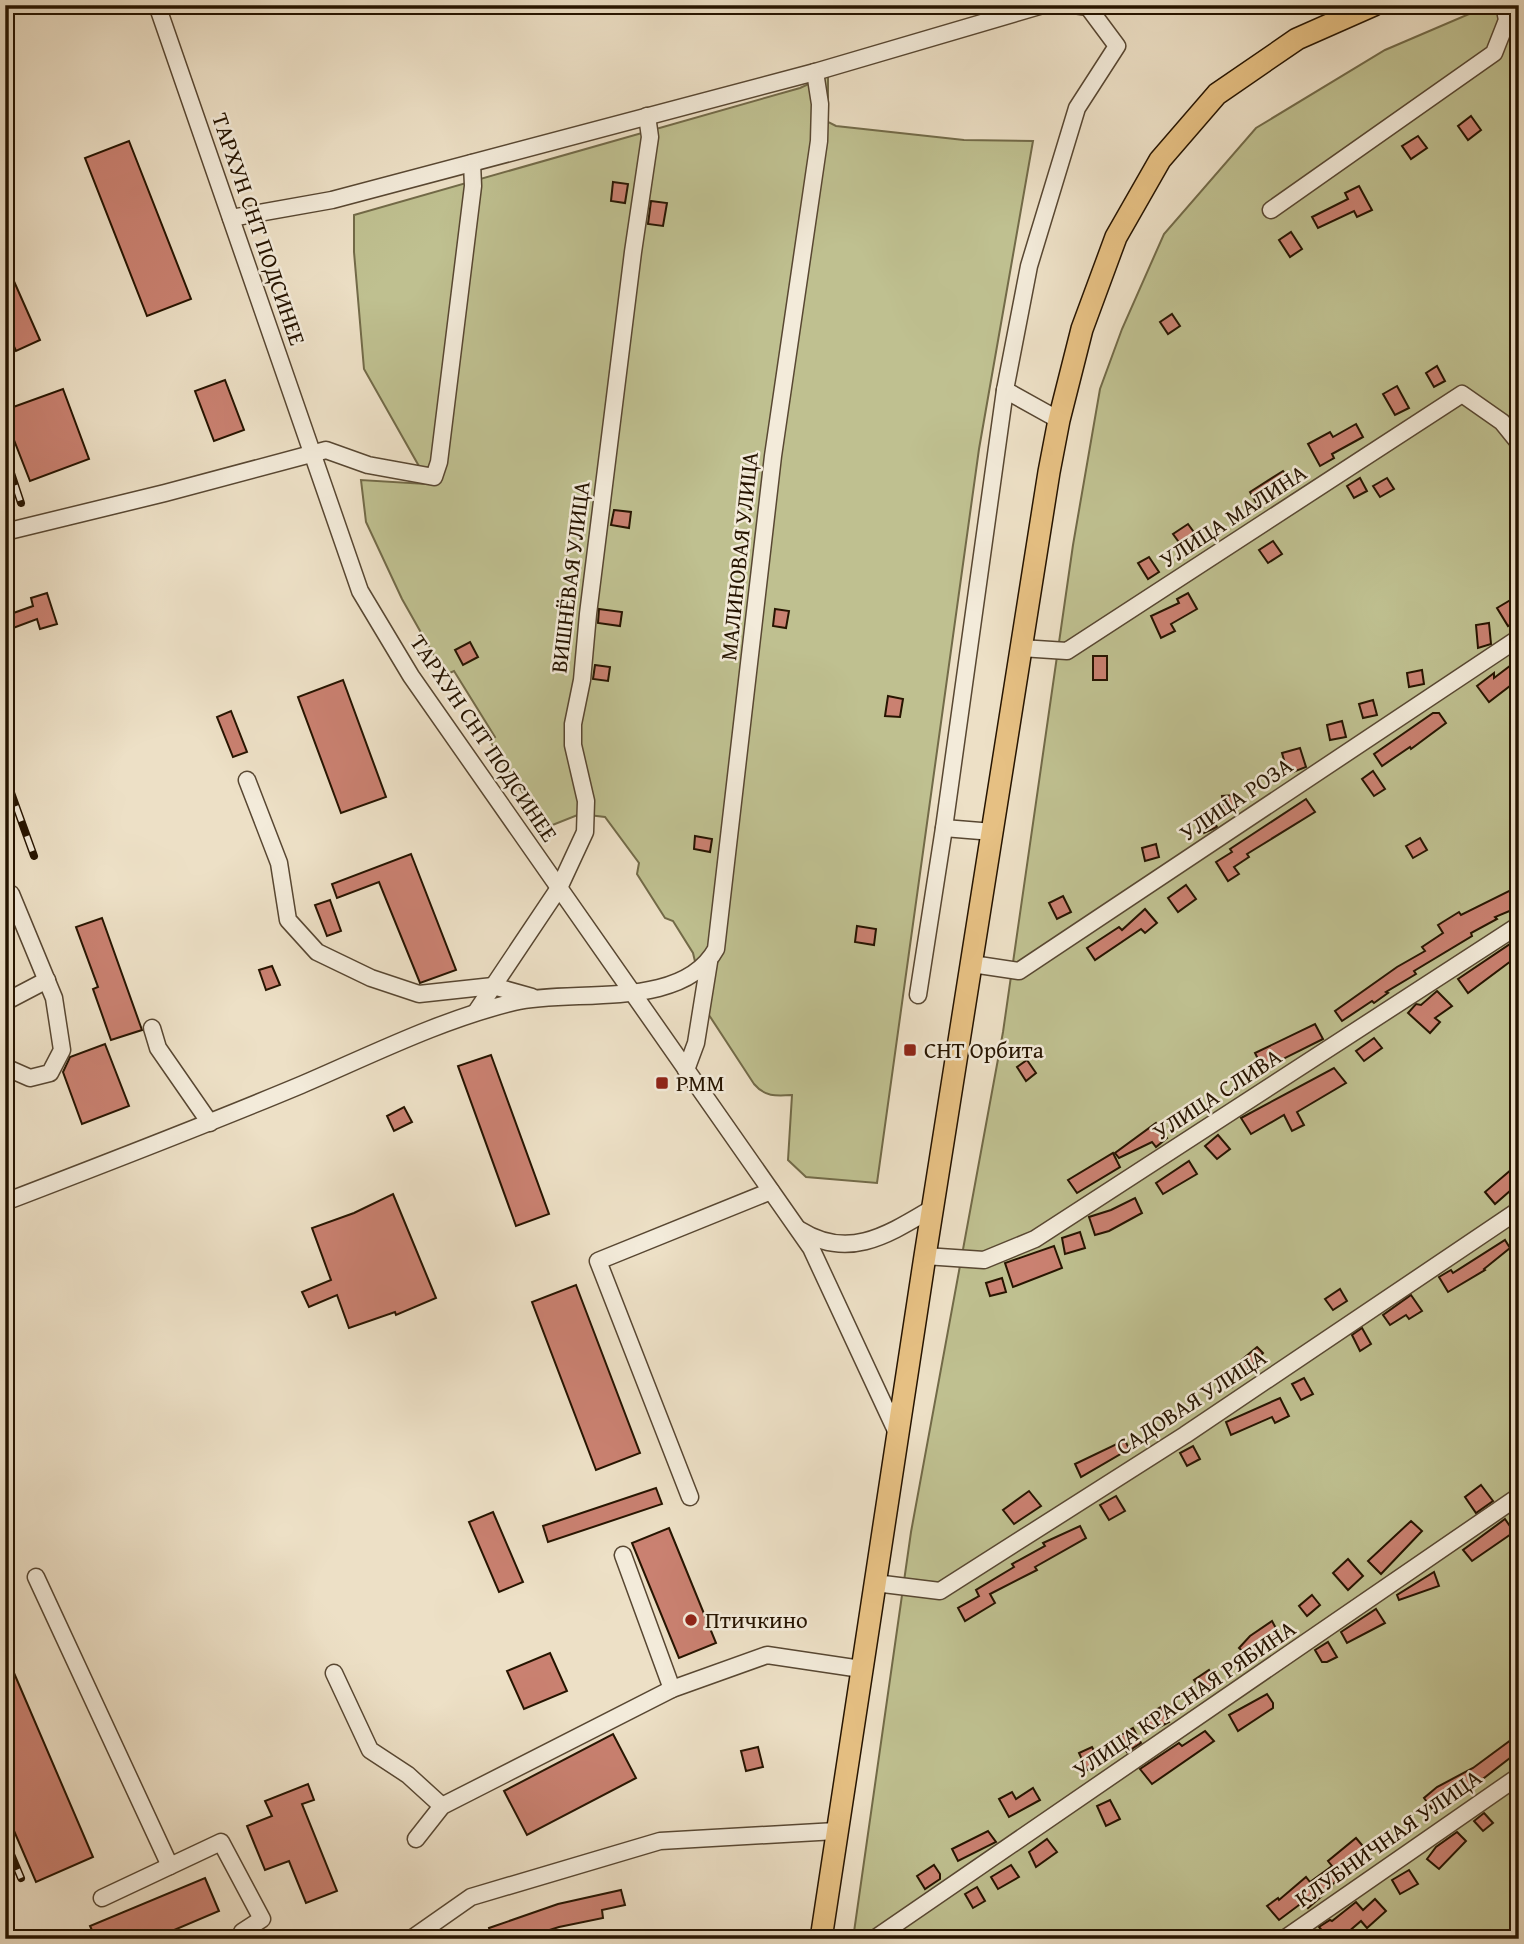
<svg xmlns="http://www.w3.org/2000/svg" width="1524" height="1944" font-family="'Gentium Book Plus',serif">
<rect width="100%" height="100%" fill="#ede0c6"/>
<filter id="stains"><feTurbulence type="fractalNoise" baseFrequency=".00286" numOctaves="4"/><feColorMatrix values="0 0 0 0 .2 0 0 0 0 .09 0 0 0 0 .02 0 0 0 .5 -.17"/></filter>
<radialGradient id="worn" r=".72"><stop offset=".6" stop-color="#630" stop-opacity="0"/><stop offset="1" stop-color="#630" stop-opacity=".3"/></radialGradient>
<g fill="#bfc090" stroke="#726a48" stroke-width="2">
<polygon points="1490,5 1519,5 1519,1939 853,1939 911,1532 1003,1032 1073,545 1100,389 1122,329 1164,234 1256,128 1385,50"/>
<path d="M 828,75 L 828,122 L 836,126 L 964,140 L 1033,141 L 979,449 L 877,1183 L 806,1177 L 788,1160 L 792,1095 C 776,1096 765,1097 754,1084 L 707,1012 L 693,953 L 673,921 L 665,918 L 637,874 L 639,863 L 605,817 L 580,814 L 545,828 L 490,741 L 495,737 L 454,671 L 445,675 L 402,599 L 366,522 L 361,480 L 425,484 L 420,468 L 364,369 L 354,252 L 354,215 L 800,88 Z"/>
</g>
<g fill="#ca8171" stroke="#261400" stroke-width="2">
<polygon points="1471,116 1481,130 1468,140 1458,126"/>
<polygon points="1418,136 1427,148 1411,159 1402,146"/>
<polygon points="129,141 191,299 147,316 85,158"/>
<polygon points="613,182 628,184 625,203 611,201"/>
<polygon points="1359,186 1372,210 1357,217 1354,211 1318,228 1312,217 1348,199 1345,193"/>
<polygon points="651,201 667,203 663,226 648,224"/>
<polygon points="1291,232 1302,249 1290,257 1279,240"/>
<polygon points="5,261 40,340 16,351 5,326"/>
<polygon points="1172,314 1180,326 1168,334 1160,322"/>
<polygon points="1437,366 1445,381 1434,387 1426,373"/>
<polygon points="225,380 244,430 214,441 195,391"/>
<polygon points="1397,386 1409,408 1395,415 1383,394"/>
<polygon points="63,389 89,459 30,481 5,417 5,410"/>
<polygon points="1356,424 1363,437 1332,454 1334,458 1320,466 1308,444 1330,432 1333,437"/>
<polygon points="1283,471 1290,481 1256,502 1250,492"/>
<polygon points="1360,478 1367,491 1354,498 1347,486"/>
<polygon points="1387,478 1394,489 1380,497 1373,486"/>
<polygon points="614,510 631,512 629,528 611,525"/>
<polygon points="1188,524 1201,542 1186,552 1173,534"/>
<polygon points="1273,541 1282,554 1268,563 1259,550"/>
<polygon points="1149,557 1159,572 1148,579 1138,563"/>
<polygon points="47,593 57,624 40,629 37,619 5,631 5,616 33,606 31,598"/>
<polygon points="1188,593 1197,609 1171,624 1175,631 1161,638 1151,616 1179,603 1177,599"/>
<polygon points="1519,595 1519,619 1508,626 1497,608"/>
<polygon points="599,609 622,612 620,626 598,623"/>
<polygon points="775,609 789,611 786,628 773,626"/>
<polygon points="1489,623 1491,644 1478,648 1476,625"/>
<polygon points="470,642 478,657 463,665 455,650"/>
<rect x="1093" y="656" width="14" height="24"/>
<polygon points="1519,659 1519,679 1489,702 1477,686 1494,673 1494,678"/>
<polygon points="595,665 610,667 608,681 593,679"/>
<polygon points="1422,670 1424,684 1409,687 1407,673"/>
<polygon points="343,680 386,797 341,813 298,697"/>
<polygon points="888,696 903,699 900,717 885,716"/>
<polygon points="1373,700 1377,715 1363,718 1359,704"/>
<polygon points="231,711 247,752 233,757 217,717"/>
<polygon points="1433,713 1439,713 1446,723 1411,749 1410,747 1382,766 1374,754"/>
<polygon points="1342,721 1346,737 1330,740 1327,725"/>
<polygon points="1300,748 1306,767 1288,774 1282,753"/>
<polygon points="1373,771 1385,789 1374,796 1362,779"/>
<polygon points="1235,795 1237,811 1224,812 1222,796"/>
<polygon points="1306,799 1315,812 1247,854 1249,857 1234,867 1239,874 1228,881 1216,862 1232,852 1230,849"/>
<polygon points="1208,811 1217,827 1204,833 1196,817"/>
<polygon points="695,836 712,839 710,852 694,849"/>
<polygon points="1420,838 1427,850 1413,858 1406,846"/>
<polygon points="1156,844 1159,857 1145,861 1142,848"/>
<polygon points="411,854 456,970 420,983 379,882 337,898 332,884"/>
<polygon points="1186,885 1196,899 1178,912 1168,898"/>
<polygon points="1519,886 1519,907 1495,917 1497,919 1471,933 1472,936 1414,971 1416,974 1386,992 1388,993 1374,1003 1372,1001 1342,1021 1335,1011 1397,967 1425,951 1422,947 1443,933 1438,925 1459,912 1461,915"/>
<polygon points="1063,896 1071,912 1057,919 1049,903"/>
<polygon points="330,900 341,931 327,936 315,905"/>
<polygon points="1145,909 1157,923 1145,933 1141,929 1095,960 1087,948 1119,927 1122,930"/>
<polygon points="102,918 142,1030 111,1040 93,989 98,987 76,927"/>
<polygon points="857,926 876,929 874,945 855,942"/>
<polygon points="1519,938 1519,955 1468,993 1458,979"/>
<polygon points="272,966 280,985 266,990 259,970"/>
<polygon points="1437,991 1452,1006 1435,1018 1440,1022 1430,1033 1408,1013 1416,1004 1421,1005"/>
<polygon points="1315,1024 1323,1039 1263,1069 1255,1053"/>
<polygon points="1374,1038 1382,1048 1364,1061 1356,1051"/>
<polygon points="105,1044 129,1106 82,1124 63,1072 70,1057"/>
<polygon points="491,1055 549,1214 516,1226 458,1066"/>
<polygon points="1027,1060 1036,1073 1026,1081 1017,1067"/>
<polygon points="1334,1068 1346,1083 1297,1112 1304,1125 1292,1131 1284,1115 1251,1134 1241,1118"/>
<polygon points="404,1107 412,1122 394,1131 387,1116"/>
<polygon points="1156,1123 1167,1138 1156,1147 1152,1142 1119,1158 1115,1153"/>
<polygon points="1218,1135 1230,1149 1217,1159 1205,1146"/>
<polygon points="1113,1153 1120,1167 1077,1193 1068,1180"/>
<polygon points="1189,1161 1197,1174 1163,1194 1156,1183"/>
<polygon points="1519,1163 1519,1183 1495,1204 1485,1192"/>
<polygon points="393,1194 436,1298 396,1315 395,1312 349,1328 337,1295 309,1307 302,1292 331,1280 312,1228 354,1213"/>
<polygon points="1135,1198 1142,1213 1109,1231 1095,1235 1089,1217 1111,1210"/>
<polygon points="1080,1232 1085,1248 1065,1254 1062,1238"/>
<polygon points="1505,1240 1510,1248 1484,1269 1485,1270 1448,1292 1439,1277 1451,1270 1453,1273"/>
<polygon points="1054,1246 1062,1268 1013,1287 1005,1263"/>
<polygon points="1002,1278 1006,1292 990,1296 986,1283"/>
<polygon points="576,1285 640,1453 596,1470 532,1302"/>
<polygon points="1340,1289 1347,1301 1333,1310 1325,1299"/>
<polygon points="1411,1295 1422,1311 1409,1319 1406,1315 1390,1325 1383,1315"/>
<polygon points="1362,1328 1371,1344 1360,1351 1352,1335"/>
<polygon points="1257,1347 1263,1353 1232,1387 1221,1377"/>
<polygon points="1304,1378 1313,1394 1301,1400 1292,1384"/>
<polygon points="1280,1398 1289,1416 1275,1423 1272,1417 1231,1435 1226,1422"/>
<polygon points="1125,1440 1129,1449 1081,1477 1075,1464"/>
<polygon points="1193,1446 1200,1459 1187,1466 1180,1453"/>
<polygon points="1481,1485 1493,1501 1476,1513 1465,1497"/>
<polygon points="656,1488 662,1504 548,1542 543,1526"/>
<polygon points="1029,1491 1041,1506 1014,1524 1003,1510"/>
<polygon points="1116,1496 1125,1511 1109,1520 1100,1505"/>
<polygon points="493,1512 523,1582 499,1592 469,1522"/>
<polygon points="1505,1519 1514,1532 1472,1561 1463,1550"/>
<polygon points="1411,1521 1422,1531 1381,1574 1368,1561"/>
<polygon points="1080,1526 1086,1538 1035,1567 1037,1570 990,1594 995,1603 965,1621 958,1608 979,1596 976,1590 1014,1567 1012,1564 1045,1546 1043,1543"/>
<polygon points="669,1528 716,1643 679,1658 632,1543"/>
<polygon points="1348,1559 1363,1576 1348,1590 1333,1573"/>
<polygon points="1434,1572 1439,1586 1399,1600 1397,1595"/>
<polygon points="1312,1595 1320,1605 1307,1616 1299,1606"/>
<polygon points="1376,1609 1385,1623 1347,1643 1341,1632"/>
<polygon points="1272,1621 1278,1632 1252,1660 1239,1648 1250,1636"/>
<polygon points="1328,1642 1337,1657 1327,1662 1322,1662 1315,1650"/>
<polygon points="5,1652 93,1857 36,1882 5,1810"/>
<polygon points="550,1653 567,1691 524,1709 507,1671"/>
<polygon points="1209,1670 1217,1682 1202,1691 1194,1680"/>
<polygon points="1267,1694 1273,1703 1273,1708 1238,1731 1229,1715"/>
<polygon points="1161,1707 1169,1722 1152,1731 1144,1717"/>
<polygon points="1133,1728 1141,1743 1127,1752 1118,1737"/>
<polygon points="1205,1731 1214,1741 1152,1784 1140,1769 1179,1743 1182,1746"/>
<polygon points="613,1734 636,1778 527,1835 504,1791"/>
<polygon points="1519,1734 1519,1751 1475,1785 1462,1792 1460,1788 1433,1810 1424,1798 1437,1787 1473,1768"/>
<polygon points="758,1747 763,1767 746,1771 741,1751"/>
<polygon points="1092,1747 1100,1763 1087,1770 1079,1753"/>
<polygon points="308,1784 314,1800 302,1804 337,1891 306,1903 289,1861 265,1870 247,1826 272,1816 265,1801"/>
<polygon points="1033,1788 1040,1800 1009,1817 999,1799 1012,1792 1016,1799"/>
<polygon points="1110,1800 1120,1819 1106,1826 1097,1806"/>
<polygon points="1484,1813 1493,1823 1483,1831 1474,1821"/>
<polygon points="988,1831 996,1842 958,1861 952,1849"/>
<polygon points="1457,1832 1466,1841 1439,1869 1427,1859 1436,1847"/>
<polygon points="1356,1838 1368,1852 1341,1874 1343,1876 1320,1894 1322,1896 1308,1908 1303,1902 1279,1920 1267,1906 1278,1898 1279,1900 1306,1877 1310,1882 1332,1866 1328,1861"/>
<polygon points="1047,1839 1057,1852 1036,1867 1029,1852"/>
<polygon points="934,1865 940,1874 940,1879 925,1889 917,1876"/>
<polygon points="1011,1865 1019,1877 998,1889 991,1877"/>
<polygon points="1409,1870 1418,1884 1400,1894 1392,1880"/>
<polygon points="205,1878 219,1911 153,1939 96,1939 90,1926"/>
<polygon points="977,1887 985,1901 973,1908 965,1894"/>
<polygon points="621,1890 625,1905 602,1910 603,1918 559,1927 521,1939 492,1939 489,1928 558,1904"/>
<polygon points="1375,1899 1386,1911 1367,1928 1361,1921 1340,1939 1329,1939 1319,1927 1330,1920 1332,1921 1356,1902 1363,1910"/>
</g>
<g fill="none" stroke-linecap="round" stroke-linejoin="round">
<defs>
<g id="minor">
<polyline points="157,5 360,591 411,676 811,1248 898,1435"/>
<polyline points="1271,210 1494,53 1507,20 1504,5"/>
<polyline points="231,218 332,200 815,72 1043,5"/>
<polyline points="1059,420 1005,390 1029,266 1077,108 1117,46 1088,7 1074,5"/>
<polyline points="5,532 165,493 326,450 368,465 434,477 439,462 473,186 472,163"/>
<polyline points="1021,648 1067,651 1462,394 1502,422 1519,443"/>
<polyline points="247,780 279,863 288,920 317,952 371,978 419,994 493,986 532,997"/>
<polyline points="944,828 993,832"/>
<polyline points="972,964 1019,971 1519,638"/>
<polyline points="918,995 944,828 1005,390"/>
<polyline points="5,1002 47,980"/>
<polyline points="476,1012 559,888 585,832 586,801 573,745 573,724 582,680 588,614 633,252 650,137 647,116"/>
<polyline points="152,1028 158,1048 210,1123"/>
<polyline points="5,1067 30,1078 50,1073 62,1050 54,998 11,894"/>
<polyline points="686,1070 696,1043 709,962"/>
<path d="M 5,1202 C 104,1164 203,1126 301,1085 C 371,1055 440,1020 514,1002 C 573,988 682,1011 716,949 L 773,456 L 819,141 L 820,104 L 815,72"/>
<path d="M 800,1230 C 849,1261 889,1234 933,1208"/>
<polyline points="925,1256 984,1260 1035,1239 1519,925"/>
<polyline points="690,1497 598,1261 771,1191"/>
<polyline points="623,1555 672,1689"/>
<polyline points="36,1577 170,1866"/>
<polyline points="875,1583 940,1591 1185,1435 1519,1210"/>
<polyline points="334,1673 370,1750 408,1775 442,1806"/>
<polyline points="416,1839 442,1806 672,1689 767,1655 861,1669"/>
<polyline points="102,1898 221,1842 262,1919 242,1932 245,1939"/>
<polyline points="411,1939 471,1897 660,1841 836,1831"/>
<polyline points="874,1939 1519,1496"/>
<polyline points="1284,1939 1519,1776"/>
</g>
<polyline id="major" points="821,1939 925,1256 1049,472 1059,420 1082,329 1116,237 1160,160 1217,94 1297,39 1374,5"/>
</defs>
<use href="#minor" stroke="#584732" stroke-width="19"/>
<use href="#major" stroke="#261400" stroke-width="24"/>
<use href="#minor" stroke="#f3ebda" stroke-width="16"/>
<use href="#major" stroke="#e6c083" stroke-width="21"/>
<defs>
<g id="rail">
<polyline points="5,455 21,503"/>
<polyline points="5,776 34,856"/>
<polyline points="5,1840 21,1878"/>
</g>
</defs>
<use href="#rail" stroke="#261400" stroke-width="8"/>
<use href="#rail" stroke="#f3ebda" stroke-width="5" stroke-dasharray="16" stroke-linecap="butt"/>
</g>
<g fill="#8f2418" stroke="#f3ebda" stroke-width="2.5">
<rect x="903" y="1043" width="14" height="14" rx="3.5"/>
<rect x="655" y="1076" width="14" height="14" rx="3.5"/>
<circle cx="691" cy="1620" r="7"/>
</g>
<g text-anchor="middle" stroke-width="5" stroke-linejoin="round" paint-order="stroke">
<g font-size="23" fill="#261400" stroke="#f3ebda">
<text transform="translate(259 229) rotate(71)" y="8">ТАРХУН СНТ ПОДСИНЕЕ</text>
<text transform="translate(1233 516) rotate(-33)" y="8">УЛИЦА МАЛИНА</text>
<text transform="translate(739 556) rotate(-84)" y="8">МАЛИНОВАЯ УЛИЦА</text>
<text transform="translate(570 577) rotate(-83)" y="8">ВИШНЁВАЯ УЛИЦА</text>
<text transform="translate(484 738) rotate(56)" y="8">ТАРХУН СНТ ПОДСИНЕЕ</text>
<text transform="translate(1236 799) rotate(-34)" y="8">УЛИЦА РОЗА</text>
<text transform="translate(1217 1094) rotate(-33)" y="8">УЛИЦА СЛИВА</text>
<text transform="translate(1191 1402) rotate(-33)" y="8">САДОВАЯ УЛИЦА</text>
<text transform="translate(1184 1699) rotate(-34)" y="8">УЛИЦА КРАСНАЯ РЯБИНА</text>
<text transform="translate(1388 1838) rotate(-35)" y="8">КЛУБНИЧНАЯ УЛИЦА</text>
</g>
<g font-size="23" fill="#261400" stroke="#f3ebda" text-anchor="start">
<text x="924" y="1058">СНТ Орбита</text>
<text x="676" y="1091">РММ</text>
<text x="705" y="1628">Птичкино</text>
</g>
</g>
<rect width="1524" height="1944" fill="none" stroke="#ede0c6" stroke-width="28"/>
<rect x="7" y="7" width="1510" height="1930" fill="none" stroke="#261400" stroke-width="3.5"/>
<rect x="14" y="14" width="1496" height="1916" fill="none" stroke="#261400" stroke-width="2"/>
<rect width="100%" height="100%" filter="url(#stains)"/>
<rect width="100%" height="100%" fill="url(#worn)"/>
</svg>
